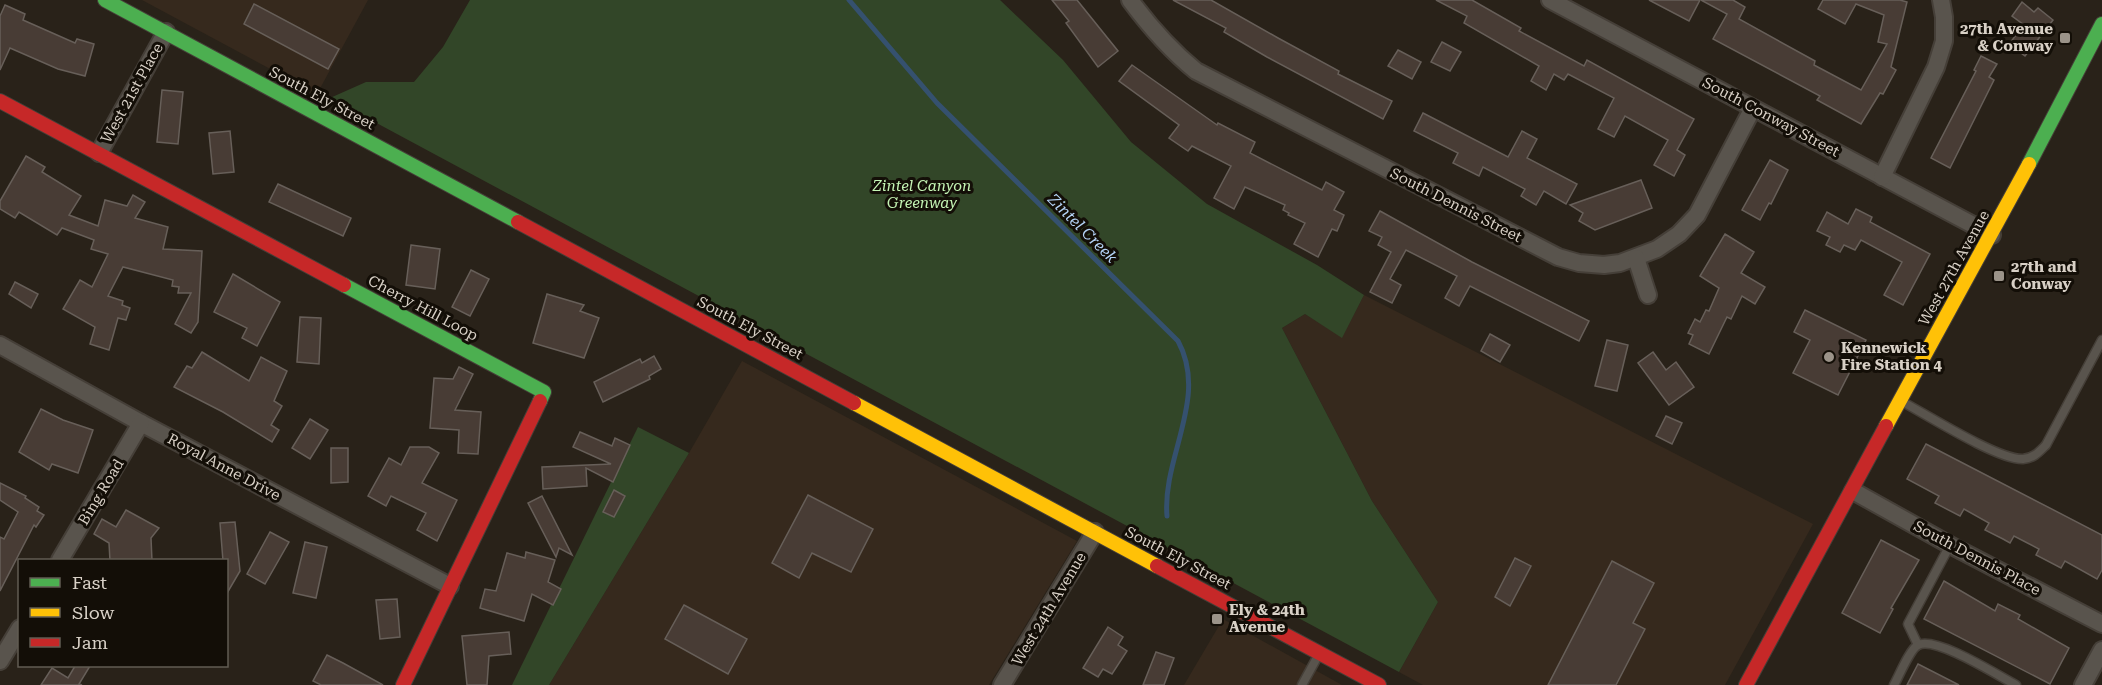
<svg xmlns="http://www.w3.org/2000/svg" width="2102" height="685" font-family="'Roboto Serif',serif">
<rect width="100%" height="100%" fill="#292219"/>
<g fill="#36291d">
<polygon points="142,0 368,0 317,94"/>
<polygon points="1364,295 1813,524 1725,685 1423,685 1399,672 1438,602 1372,501 1282,328 1305,314 1342,337"/>
<polygon points="742,361 1077,541 989,685 549,685 689,453"/>
<polygon points="1223,619 1342,685 1184,685"/>
</g>
<g fill="#324628">
<polygon points="470,0 1000,0 1063,60 1131,142 1207,204 1317,265 1364,295 1342,338 1305,314 1282,328 1372,501 1438,602 1399,672 330,98 366,82 414,82 443,47"/>
<polygon points="638,427 689,453 549,685 512,685"/>
</g>
<g fill="none" stroke-linecap="round" stroke-linejoin="round">
<path stroke="#35516f" stroke-width="5" d="M 849,0 L 937,103 L 1178,341 C 1209,398 1162,457 1167,516"/>
</g>
<g fill="#483c35" stroke="#675f59" stroke-width="1.5">
<polygon points="1052,0 1077,0 1118,51 1098,67 1066,23 1069,21"/>
<polygon points="1173,0 1211,0 1278,38 1339,71 1338,74 1392,101 1383,119 1267,57 1224,32 1226,28"/>
<polygon points="1436,0 1472,0 1521,28 1519,31 1584,66 1587,60 1694,119 1677,150 1685,155 1674,176 1654,165 1668,140 1625,116 1614,137 1598,129 1614,98 1568,74 1564,80 1554,74 1546,90 1531,81 1539,66 1464,23 1467,16"/>
<polygon points="1649,0 1700,0 1689,21"/>
<polygon points="1701,0 1733,0 1745,7 1739,19 1815,61 1814,65 1861,90 1887,44 1878,42 1884,15 1856,4 1845,24 1818,9 1823,0 1900,0 1907,2 1891,67 1896,70 1883,94 1880,93 1861,124 1817,100 1820,96 1713,39 1727,14"/>
<polygon points="2022,2 2034,12 2038,8 2053,20 2025,56 2009,44 2024,25 2012,16"/>
<polygon points="254,4 339,49 328,69 244,24"/>
<polygon points="5,5 25,14 23,20 75,43 77,39 94,44 85,76 58,69 10,48 0,70 0,16"/>
<polygon points="1442,42 1461,52 1450,71 1431,62"/>
<polygon points="1398,50 1421,62 1412,79 1388,66"/>
<polygon points="1981,56 1997,64 1989,77 1994,80 1950,168 1931,158 1976,71 1974,70"/>
<polygon points="1132,65 1217,125 1218,123 1255,142 1250,153 1322,190 1326,182 1344,192 1334,210 1344,215 1337,231 1332,229 1318,257 1294,244 1305,223 1288,215 1289,213 1283,210 1285,205 1245,187 1234,209 1214,198 1231,166 1192,146 1188,151 1169,138 1179,125 1119,81"/>
<polygon points="162,90 183,92 178,144 157,142"/>
<polygon points="1423,113 1508,157 1522,131 1537,139 1527,158 1577,184 1566,204 1544,191 1536,205 1521,196 1525,189 1483,167 1479,176 1453,163 1458,153 1414,131"/>
<polygon points="230,131 234,172 213,174 209,133"/>
<polygon points="26,156 45,167 42,172 81,196 69,215 98,226 105,200 127,206 133,195 145,202 135,218 168,227 163,249 202,251 198,322 191,333 175,324 191,293 178,293 179,287 172,286 173,280 123,267 108,296 123,301 122,305 130,308 126,320 118,318 109,350 90,344 95,327 63,309 80,280 92,287 108,254 91,249 94,240 62,228 57,235 19,212 15,218 0,209 0,201"/>
<polygon points="1770,160 1788,170 1771,204 1769,203 1760,220 1742,210"/>
<polygon points="1641,180 1652,208 1595,230 1579,221 1583,213 1570,205"/>
<polygon points="278,184 351,218 343,236 269,202"/>
<polygon points="1856,209 1872,217 1870,222 1930,254 1903,305 1884,295 1902,262 1861,240 1855,250 1844,245 1840,252 1826,245 1830,237 1817,231 1827,212 1848,224"/>
<polygon points="1380,211 1472,262 1589,321 1579,341 1470,286 1459,306 1445,298 1457,276 1406,250 1390,279 1401,285 1392,303 1370,292 1391,252 1378,245 1382,237 1369,231"/>
<polygon points="1725,234 1754,252 1741,273 1765,287 1755,304 1742,296 1731,319 1727,317 1709,354 1689,344 1693,335 1688,333 1695,319 1700,322 1706,310 1709,311 1719,288 1700,276"/>
<polygon points="411,245 440,249 435,289 406,285"/>
<polygon points="471,270 489,279 470,316 452,307"/>
<polygon points="233,274 280,302 257,346 242,338 247,328 214,312"/>
<polygon points="15,282 38,294 31,308 9,294"/>
<polygon points="547,294 584,305 580,311 599,318 584,358 533,343"/>
<polygon points="1805,310 1866,340 1838,395 1793,373 1810,340 1794,332"/>
<polygon points="300,317 321,318 319,364 297,362"/>
<polygon points="1490,334 1510,345 1500,362 1481,351"/>
<polygon points="1607,340 1628,345 1617,391 1595,386"/>
<polygon points="202,352 249,381 261,357 287,371 274,401 282,406 271,425 279,430 272,442 223,412 174,387 187,366 192,368"/>
<polygon points="1653,352 1666,370 1676,362 1694,387 1669,405 1638,363"/>
<polygon points="654,356 661,369 649,376 650,379 603,402 594,382 640,359 642,363"/>
<polygon points="459,367 473,374 455,410 481,412 478,454 458,453 459,430 430,428 434,378 453,379"/>
<polygon points="41,409 63,420 93,430 78,473 52,464 49,470 19,452"/>
<polygon points="1666,416 1682,423 1672,444 1656,436"/>
<polygon points="310,419 328,430 310,459 292,448"/>
<polygon points="580,432 612,446 615,438 630,445 613,482 586,468 587,486 543,489 542,467 611,464 573,447"/>
<polygon points="1926,444 2102,535 2102,570 2097,579 2065,561 2061,568 2036,555 2039,549 2014,536 2010,543 2003,539 1985,530 1989,523 1964,509 1960,516 1935,503 1939,496 1907,479"/>
<polygon points="410,447 429,447 439,453 422,483 457,500 437,541 417,530 426,513 391,496 386,506 368,496 389,458 401,465"/>
<polygon points="331,448 348,448 348,482 331,483"/>
<polygon points="0,483 26,496 25,498 39,507 37,511 44,515 36,527 34,525 0,591 0,537 4,539 18,512 0,500"/>
<polygon points="614,490 625,496 614,517 603,512"/>
<polygon points="808,495 873,529 851,572 812,553 799,578 772,563"/>
<polygon points="542,496 572,555 559,548 556,557 528,503"/>
<polygon points="126,510 159,528 151,538 152,561 110,561 109,543 94,534 102,519 116,527"/>
<polygon points="235,522 240,571 226,595 226,561 223,561 220,523"/>
<polygon points="270,532 289,542 265,584 247,574"/>
<polygon points="1881,540 1919,560 1891,608 1893,609 1880,633 1842,613"/>
<polygon points="305,542 327,547 316,598 293,593"/>
<polygon points="526,552 555,560 548,582 561,589 553,605 532,594 524,621 480,608 485,589 496,591 507,553 525,558"/>
<polygon points="1515,558 1531,566 1510,606 1495,597"/>
<polygon points="1612,561 1654,583 1633,623 1645,629 1616,685 1548,685"/>
<polygon points="1944,581 1995,611 1998,604 2020,615 2018,619 2069,648 2050,684 1924,619"/>
<polygon points="397,599 400,637 380,639 376,600"/>
<polygon points="684,605 747,639 728,674 665,639"/>
<polygon points="1108,627 1123,637 1118,645 1127,651 1112,674 1103,669 1098,677 1083,668"/>
<polygon points="509,632 511,654 489,656 487,685 467,685 462,636"/>
<polygon points="1156,652 1174,658 1164,685 1143,685"/>
<polygon points="327,655 343,663 383,685 321,685 313,681"/>
<polygon points="1918,664 1959,685 1907,685"/>
<polygon points="75,666 90,666 79,684 82,685 41,685 52,668 68,678"/>
</g>
<g fill="none" stroke-linecap="round" stroke-linejoin="round">
<defs>
<g id="lane">
<path d="M 1901,401 C 1927,415 1998,460 2023,459 C 2034,458 2039,452 2046,445 L 2102,340"/>
<polyline points="1918,645 1908,624 1950,545"/>
<polyline points="1302,685 1319,654"/>
<path d="M 1894,685 C 1899,676 1910,649 1918,645 C 1936,636 1997,675 2016,685"/>
</g>
<g id="street">
<path d="M 1130,0 C 1150,27 1170,50 1196,71 L 1558,257 L 1579,263 L 1604,265 L 1620,263 L 1657,249 L 1679,234 L 1697,215 L 1753,108"/>
<polyline points="1550,0 1992,235"/>
<polyline points="99,153 166,32"/>
<polyline points="1882,177 1936,67 1944,41 1944,17 1941,0"/>
<polyline points="1636,258 1648,295"/>
<polyline points="0,345 141,423 450,586"/>
<polyline points="1853,491 1950,545 2102,624"/>
<polyline points="60,560 141,423"/>
<polyline points="0,661 20,628"/>
<polyline points="1002,685 1095,532"/>
<polyline points="2083,685 2102,650"/>
</g>
<g id="fast">
<polyline points="105,0 518,222"/>
<polyline points="2029,164 2102,24"/>
<polyline points="344,285 544,392 540,401"/>
</g>
<g id="slow">
<polyline points="854,403 1157,566"/>
<polyline points="1886,426 2029,164"/>
</g>
<g id="jam">
<polyline points="0,101 344,285"/>
<polyline points="518,222 854,403"/>
<polyline points="1157,566 1379,685"/>
<polyline points="403,685 540,401"/>
<polyline points="1746,685 1886,426"/>
</g>
</defs>
<use href="#lane" stroke="#453f38" stroke-width="11"/>
<use href="#street" stroke="#453f38" stroke-width="20"/>
<use href="#fast" stroke="#453f38" stroke-width="16"/>
<use href="#slow" stroke="#453f38" stroke-width="16"/>
<use href="#jam" stroke="#453f38" stroke-width="16"/>
<use href="#lane" stroke="#59544d" stroke-width="8"/>
<use href="#street" stroke="#59544d" stroke-width="16"/>
<use href="#fast" stroke="#4caf50" stroke-width="14"/>
<use href="#slow" stroke="#ffc107" stroke-width="14"/>
<use href="#jam" stroke="#c62828" stroke-width="14"/>
</g>
<g fill="#9b9389" stroke="#130e07" stroke-width="2">
<rect x="2059" y="32" width="12" height="12" rx="3"/>
<rect x="1993" y="270" width="12" height="12" rx="3"/>
<circle cx="1829" cy="357" r="6"/>
<rect x="1211" y="613" width="12" height="12" rx="3"/>
</g>
<g text-anchor="middle" stroke-width="6" stroke-linejoin="round" paint-order="stroke">
<g font-size="15" font-weight="bold" fill="#d8d0c6" stroke="#130e07" text-anchor="start">
<text x="2053" y="34" text-anchor="end">27th Avenue<tspan x="2053" dy="17">&amp; Conway</tspan></text>
<text x="2011" y="272">27th and<tspan x="2011" dy="17">Conway</tspan></text>
<text x="1841" y="353">Kennewick<tspan x="1841" dy="17">Fire Station 4</tspan></text>
<text x="1229" y="615">Ely &amp; 24th<tspan x="1229" dy="17">Avenue</tspan></text>
</g>
<g font-size="15" fill="#d8d0c6" stroke="#130e07">
<text transform="translate(132 93) rotate(-61)" y="5">West 21st Place</text>
<text transform="translate(322 98) rotate(28)" y="5">South Ely Street</text>
<text transform="translate(1771 117) rotate(28)" y="5">South Conway Street</text>
<text transform="translate(1456 205) rotate(27)" y="5">South Dennis Street</text>
<text transform="translate(1954 268) rotate(-61)" y="5">West 27th Avenue</text>
<text transform="translate(423 308) rotate(28)" y="5">Cherry Hill Loop</text>
<text transform="translate(750 328) rotate(28)" y="5">South Ely Street</text>
<text transform="translate(224 467) rotate(28)" y="5">Royal Anne Drive</text>
<text transform="translate(101 492) rotate(-59)" y="5">Bing Road</text>
<text transform="translate(1178 558) rotate(28)" y="5">South Ely Street</text>
<text transform="translate(1977 558) rotate(28)" y="5">South Dennis Place</text>
<text transform="translate(1049 609) rotate(-59)" y="5">West 24th Avenue</text>
</g>
<g font-size="15" font-style="italic" fill="#c5f5b5" stroke="#130e07">
<text x="922" y="191">Zintel Canyon<tspan x="922" dy="17">Greenway</tspan></text>
</g>
<g font-size="16" font-style="italic" fill="#b3d2f5" stroke="#130e07">
<text transform="translate(1083 228) rotate(45)" y="6">Zintel Creek</text>
</g>
</g>
<rect x="18" y="559" width="210" height="108" fill="#130e07" stroke="#625c53" stroke-width="1.5"/>
<rect x="30" y="578" width="30" height="9" fill="#4caf50" stroke="#625c53" stroke-width="1.5"/>
<text x="72" y="589" font-size="18" fill="#d8d0c6">Fast</text>
<rect x="30" y="608" width="30" height="9" fill="#ffc107" stroke="#625c53" stroke-width="1.5"/>
<text x="72" y="619" font-size="18" fill="#d8d0c6">Slow</text>
<rect x="30" y="638" width="30" height="9" fill="#c62828" stroke="#625c53" stroke-width="1.5"/>
<text x="72" y="649" font-size="18" fill="#d8d0c6">Jam</text>
</svg>
